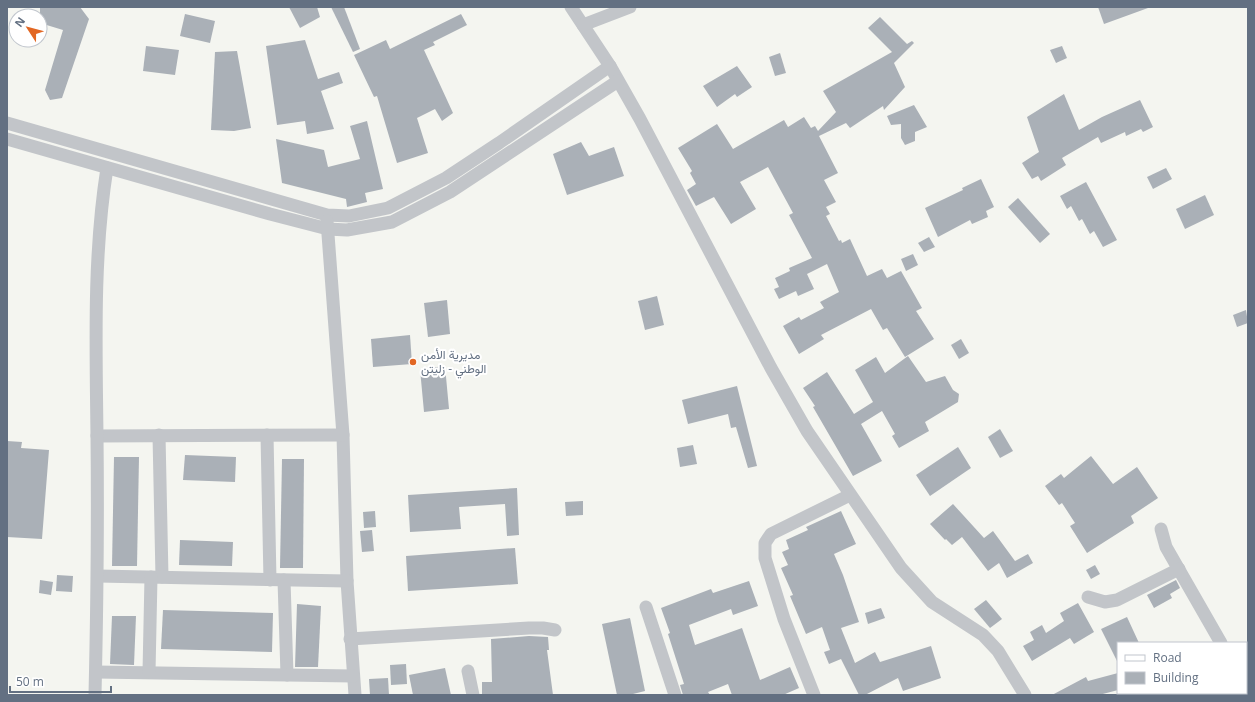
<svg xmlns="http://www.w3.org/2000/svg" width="1255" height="702" font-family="'Open Sans',Vazirmatn,sans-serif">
<rect width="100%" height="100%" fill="#f4f5f0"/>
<g fill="#aab0b7">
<polygon points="40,7 80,7 89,19 62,98 50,100 45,90 63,30 40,23"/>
<polygon points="289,7 317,7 320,17 300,28"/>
<polygon points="331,7 344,7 360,49 353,52"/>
<polygon points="1098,7 1147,7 1148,8 1104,24"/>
<polygon points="185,14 215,21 210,43 180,36"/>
<polygon points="461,14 467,25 433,42 435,45 424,50 453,113 442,121 435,109 417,118 428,153 397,163 377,96 374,97 354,55 386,40 390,49"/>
<polygon points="880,17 907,44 912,41 914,43 894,63 905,87 884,110 883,106 850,128 846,123 819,136 838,173 824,180 836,202 826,207 830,214 826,216 839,241 841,240 842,243 850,239 867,276 882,269 887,278 901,271 922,308 916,311 934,339 905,357 887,328 883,330 871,309 821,335 824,339 799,354 783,326 799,317 801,320 824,308 820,302 839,292 827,264 807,274 814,289 798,296 796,291 779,299 774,289 779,287 775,278 790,271 789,268 812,258 789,215 793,213 768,167 740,182 756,209 731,224 714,197 696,206 687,190 696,184 690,173 692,171 678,148 717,124 733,149 784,120 788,127 804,117 811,128 815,126 818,131 836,112 823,91 892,52 868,28"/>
<polygon points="305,40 318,79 339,72 343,83 321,91 334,129 307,134 305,121 277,125 266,46"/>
<polygon points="146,46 179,50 175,75 143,71"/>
<polygon points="1062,46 1067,58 1056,63 1050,50"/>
<polygon points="237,51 251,128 234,131 211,130 215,52"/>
<polygon points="780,53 786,73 775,76 769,57"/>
<polygon points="737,66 752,87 737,97 735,94 717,107 703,86"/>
<polygon points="1064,94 1079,130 1102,117 1140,100 1153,127 1143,132 1141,129 1126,136 1125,132 1101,143 1098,137 1062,158 1066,165 1041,181 1038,176 1032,179 1022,163 1039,152 1027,117"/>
<polygon points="914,105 927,127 915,132 915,141 905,145 901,138 901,124 891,125 887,116"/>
<polygon points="367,121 383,189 365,193 367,202 347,207 346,199 282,183 276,139 324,150 328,167 360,159 350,126"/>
<polygon points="581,142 589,156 614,147 624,176 567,195 553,154"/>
<polygon points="1166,168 1172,179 1153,189 1147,177"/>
<polygon points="981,179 994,207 986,211 988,217 972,224 970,220 938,237 925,208 963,190 962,188"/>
<polygon points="1086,182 1117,240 1103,247 1094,231 1090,234 1082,219 1079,221 1071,206 1067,209 1060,196"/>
<polygon points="1205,195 1214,215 1185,229 1176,209"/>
<polygon points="1018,198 1050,234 1040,243 1008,207"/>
<polygon points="929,237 935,247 924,252 918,243"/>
<polygon points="913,254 918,265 906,271 901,259"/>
<polygon points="657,296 664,325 645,330 638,301"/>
<polygon points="447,300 450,334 428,337 424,303"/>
<polygon points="1246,310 1248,323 1237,327 1233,315"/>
<polygon points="410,335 412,364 373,367 371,339"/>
<polygon points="961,339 969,353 959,359 951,345"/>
<polygon points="908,356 926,382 945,376 953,390 959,394 958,402 925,422 929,431 899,448 892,436 895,434 882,411 861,424 882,461 853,476 813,407 815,406 803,388 827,372 854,414 873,402 855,370 876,357 885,373"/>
<polygon points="445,366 449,409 424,412 420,369"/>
<polygon points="737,386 757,466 748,468 736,427 731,428 728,414 688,424 682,400"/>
<polygon points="1000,429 1013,451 1000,458 988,437"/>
<polygon points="7,441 22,442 21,448 49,450 42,539 7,537"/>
<polygon points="693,445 697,464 680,467 677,448"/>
<polygon points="958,447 971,468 930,496 916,475"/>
<polygon points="185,455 236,457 235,482 183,480"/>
<polygon points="1091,456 1113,484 1137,467 1158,498 1131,516 1134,523 1087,553 1070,526 1075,523 1062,503 1059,505 1045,486 1061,474 1064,478"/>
<polygon points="114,457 139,457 137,566 112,566"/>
<polygon points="282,459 304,459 303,568 280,568"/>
<polygon points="517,488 519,535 507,536 505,504 459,507 461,529 410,532 408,495"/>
<polygon points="583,501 583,515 566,516 565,502"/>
<polygon points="953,504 984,538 993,531 1015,561 1028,554 1033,563 1007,578 999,563 988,571 962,537 952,545 946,539 945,540 930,524"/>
<polygon points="375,511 376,527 364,528 363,512"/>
<polygon points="841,511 856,544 834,554 843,575 859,622 841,628 855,663 875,652 880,662 931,646 941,678 903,691 898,678 865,695 859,695 841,659 829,664 824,652 830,650 822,627 806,634 790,596 793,595 781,568 788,565 782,552 789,549 786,540 808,530 806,527"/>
<polygon points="372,530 374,551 362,552 360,531"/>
<polygon points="180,540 233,542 232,566 179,565"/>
<polygon points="515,548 518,584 408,591 406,556"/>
<polygon points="1095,565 1100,574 1091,579 1086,570"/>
<polygon points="57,575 73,576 72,592 56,591"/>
<polygon points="40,580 53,582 51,595 39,593"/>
<polygon points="1176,580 1180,588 1170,594 1172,598 1154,608 1147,595"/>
<polygon points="749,581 758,606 733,615 731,609 689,625 695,645 742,628 760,680 790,667 799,688 783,695 732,695 728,684 708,692 710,695 683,695 680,685 684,684 668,634 670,633 661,608 711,589 713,593"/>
<polygon points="986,600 1002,619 990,628 974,609"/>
<polygon points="1078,603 1094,632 1074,644 1070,638 1032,661 1023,646 1034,640 1030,632 1042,625 1046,633 1064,621 1060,613"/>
<polygon points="297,604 321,606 318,667 295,667"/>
<polygon points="881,608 885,618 868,624 865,613"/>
<polygon points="163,610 273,613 272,652 161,649"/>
<polygon points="112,616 136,616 134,665 110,664"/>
<polygon points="1127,617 1139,643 1118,643 1118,663 1101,629"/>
<polygon points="630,618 645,691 629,695 617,695 602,624"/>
<polygon points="529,636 548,637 549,650 547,650 553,695 482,695 482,682 492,682 491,639"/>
<polygon points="406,664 407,684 391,685 390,665"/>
<polygon points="445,668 451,695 413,695 409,675"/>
<polygon points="1118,673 1118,690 1099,695 1052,695 1086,677 1088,681"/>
<polygon points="388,678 389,695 370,695 369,679"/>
</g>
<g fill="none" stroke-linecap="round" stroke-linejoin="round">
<defs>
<g id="secondary">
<polyline points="1246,670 1248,670"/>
<polyline points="1176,695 1182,693"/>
</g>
</defs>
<use href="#secondary" stroke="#b4b8be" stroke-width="21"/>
<g stroke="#c2c5c9" stroke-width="13">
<polyline points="571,7 610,66 640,119 771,368 807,431 901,568 932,602 983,635 998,651 1025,695"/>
<polyline points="583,25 630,7"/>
<polyline points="7,123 327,215 349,216 388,208 446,178 499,143 610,66"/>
<polyline points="7,139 270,214 328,229 347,230 392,222 450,192 618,81"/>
<polyline points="327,221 343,435 347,581 355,695"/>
<polyline points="159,435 162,577"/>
<polyline points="267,435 270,580"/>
<polyline points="97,436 343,435"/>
<polyline points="1161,529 1166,547 1221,643"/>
<polyline points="98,576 347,581"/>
<polyline points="284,580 287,675"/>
<polyline points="1088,597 1105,602 1117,600 1179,569"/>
<polyline points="646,607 675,695"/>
<polyline points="350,639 529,628 543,628 555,630"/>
<polyline points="468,671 473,695"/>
<polyline points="96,672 353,676"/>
<polyline points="149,672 151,577"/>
<path d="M 95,695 C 97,608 98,522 97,436 C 96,346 93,256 107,168"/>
<polyline points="814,695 784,619 765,558 765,543 771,534 850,495"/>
</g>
<use href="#secondary" stroke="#fff" stroke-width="19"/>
</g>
<circle fill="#e26723" stroke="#fff" stroke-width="1.5" cx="413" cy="362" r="4"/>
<g text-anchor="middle" stroke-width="4" stroke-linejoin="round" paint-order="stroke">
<g font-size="12" fill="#637082" stroke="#fff" text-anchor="start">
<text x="421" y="359">مديرية الأمن<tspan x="421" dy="14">الوطني - زليتن</tspan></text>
</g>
</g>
<rect width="1255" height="702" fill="none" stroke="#637082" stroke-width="16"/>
<rect x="1117" y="642" width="130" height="52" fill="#ffffff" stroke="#c1c6cd"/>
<rect x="1125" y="655" width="20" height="6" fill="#ffffff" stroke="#c1c6cd"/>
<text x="1153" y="662" font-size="12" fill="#637082">Road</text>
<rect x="1125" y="672" width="20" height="12" fill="#aab0b7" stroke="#c1c6cd"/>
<text x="1153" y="682" font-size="12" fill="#637082">Building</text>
<g transform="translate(28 28) rotate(306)"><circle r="19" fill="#ffffff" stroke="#c1c6cd"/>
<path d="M0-3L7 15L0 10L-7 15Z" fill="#e26723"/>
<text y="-6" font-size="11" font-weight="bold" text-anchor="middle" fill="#637082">N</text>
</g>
<path d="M10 686v6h101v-6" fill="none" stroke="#637082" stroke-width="2"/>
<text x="16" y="686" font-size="12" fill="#637082" stroke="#ffffff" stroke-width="3" paint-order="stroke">50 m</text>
</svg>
